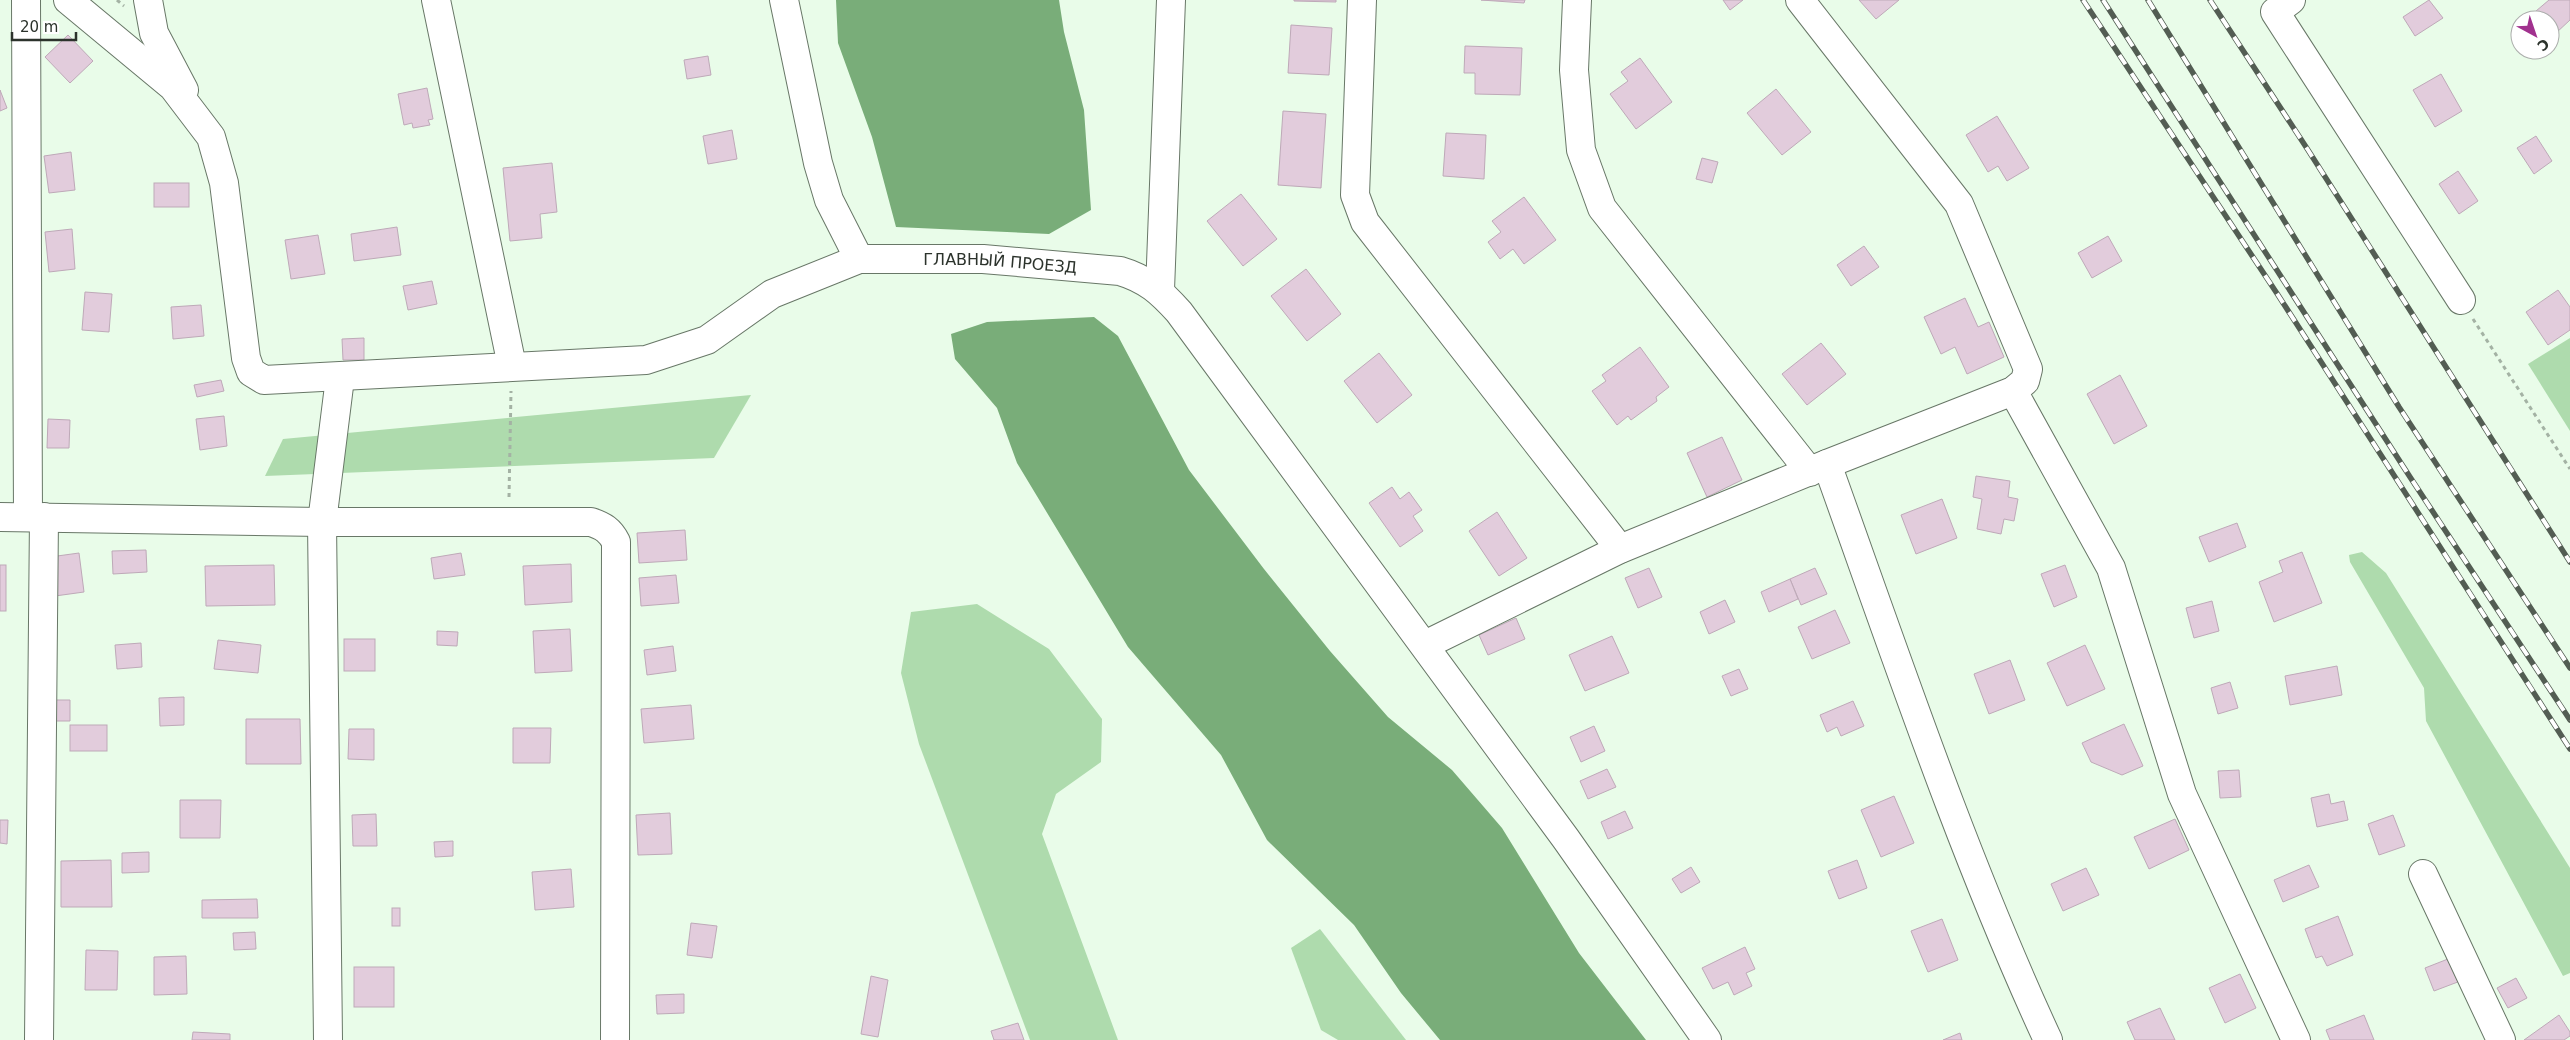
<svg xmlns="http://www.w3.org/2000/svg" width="2570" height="1040" font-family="'DejaVu Sans',sans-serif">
<rect width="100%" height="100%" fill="#e9fce9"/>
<g fill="#aedbad">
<polygon points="2570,338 2570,431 2528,364"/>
<polygon points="751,395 714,458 265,476 283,439"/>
<polygon points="2362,552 2386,573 2570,868 2570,973 2563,976 2426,721 2424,688 2350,562 2349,555"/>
<polygon points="977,604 1049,649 1102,719 1101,762 1056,794 1042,834 1118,1040 1030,1040 919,744 901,673 911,612"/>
<polygon points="1320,929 1406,1040 1338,1040 1321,1030 1291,948"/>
</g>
<g fill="#79ad79">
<polygon points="836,0 1059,0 1064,32 1084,110 1091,210 1049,234 896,227 872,137 838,43"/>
<polygon points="1094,317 1118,336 1189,470 1264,569 1330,651 1388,717 1452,770 1502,828 1579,953 1646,1040 1440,1040 1401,993 1354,925 1267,840 1221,755 1128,647 1017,463 997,408 955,359 951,334 987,322"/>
</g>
<g fill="#e2ccdc" stroke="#bea9b8">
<polygon points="1294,0 1336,0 1336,2 1294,1"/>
<polygon points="1481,0 1525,0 1524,3"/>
<polygon points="1723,0 1743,0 1730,10"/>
<polygon points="1859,0 1899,0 1876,19"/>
<polygon points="2429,0 2443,18 2415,36 2403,17"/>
<polygon points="2549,0 2570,0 2570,20 2556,33 2550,26 2550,20 2544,20 2536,11"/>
<polygon points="1291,25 1332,28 1329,75 1288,73"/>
<polygon points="68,35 93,61 70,83 45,57"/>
<polygon points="1465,46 1522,48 1520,95 1475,94 1475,73 1464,73"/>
<polygon points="708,56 711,75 687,79 684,60"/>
<polygon points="1640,58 1672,102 1636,129 1610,94 1628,81 1621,72"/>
<polygon points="2441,74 2462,111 2435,127 2413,90"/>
<polygon points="427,88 433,119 428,120 430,125 413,128 412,123 404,125 398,94"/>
<polygon points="1776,89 1811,132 1782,155 1747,113"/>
<polygon points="0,90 7,108 0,111"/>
<polygon points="1283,111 1326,114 1321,188 1278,185"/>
<polygon points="1997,116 2029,168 2007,181 1998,166 1988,172 1966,135"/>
<polygon points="732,130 737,159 708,164 703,136"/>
<polygon points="1446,133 1486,135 1484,179 1443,176"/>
<polygon points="2536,136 2552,161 2534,174 2517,148"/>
<polygon points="71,152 75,190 49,193 44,156"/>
<polygon points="1702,158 1718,162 1712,183 1696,179"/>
<polygon points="552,163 557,212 540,214 542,238 510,241 503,168"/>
<polygon points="2458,171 2478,201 2459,214 2439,184"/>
<rect x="154" y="183" width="35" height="24"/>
<polygon points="1241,194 1277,239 1243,266 1207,221"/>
<polygon points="1524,197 1556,240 1524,264 1513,249 1500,259 1488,242 1501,232 1492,221"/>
<polygon points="397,227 401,255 354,261 351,234"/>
<polygon points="72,229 75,269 49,272 45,232"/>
<polygon points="318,235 325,274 291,279 285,240"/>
<polygon points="2108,236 2122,261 2092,278 2078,253"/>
<polygon points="1864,246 1879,267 1851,286 1837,265"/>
<polygon points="1306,269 1341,314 1307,341 1271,296"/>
<polygon points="432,281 437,304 408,310 403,286"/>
<polygon points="2558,290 2570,307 2570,330 2548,345 2526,312"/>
<polygon points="85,292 112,294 109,332 82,330"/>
<polygon points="1965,298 1978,327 1989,322 2004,357 1967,374 1955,347 1941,354 1924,317"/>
<polygon points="201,305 204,336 173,339 171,307"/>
<polygon points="364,338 364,360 343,360 342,339"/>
<polygon points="1821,343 1846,374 1807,405 1782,374"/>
<polygon points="1640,347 1669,387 1656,397 1657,401 1631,420 1628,416 1617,425 1592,391 1606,381 1602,375"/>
<polygon points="1379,353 1412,395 1377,423 1344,381"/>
<polygon points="2120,375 2147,426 2114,444 2087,394"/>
<polygon points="221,380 224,391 197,397 194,385"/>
<polygon points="224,416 227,446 200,450 196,419"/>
<polygon points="48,419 70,420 69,448 47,448"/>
<polygon points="1722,437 1742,480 1707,497 1687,453"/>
<polygon points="1976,476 2010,481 2008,497 2018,499 2014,521 2004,519 2001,534 1977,529 1982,499 1973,497"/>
<polygon points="1392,487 1400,499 1409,492 1422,510 1413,516 1423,531 1400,547 1369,503"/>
<polygon points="1942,499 1957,538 1916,554 1901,515"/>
<polygon points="1497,512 1527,558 1499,576 1469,531"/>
<polygon points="2237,523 2246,547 2209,562 2199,537"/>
<polygon points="685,530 687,560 639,563 637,533"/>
<polygon points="146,550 147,572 113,574 112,551"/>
<polygon points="2302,552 2322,603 2274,622 2259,582 2283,572 2279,561"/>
<polygon points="79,553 84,592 55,596 50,557"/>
<polygon points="461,553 465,575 434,579 431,558"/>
<polygon points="571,564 572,602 525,605 523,566"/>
<rect x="0" y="565" width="6" height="46"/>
<polygon points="274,565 275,605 206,606 205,566"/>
<polygon points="2065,565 2077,597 2054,607 2041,574"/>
<polygon points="1649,568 1662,597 1638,608 1625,578"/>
<polygon points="1815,568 1827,594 1801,605 1790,579"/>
<polygon points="676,575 679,603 641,606 639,578"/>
<polygon points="1790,579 1798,599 1769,612 1761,592"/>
<polygon points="1725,600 1735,622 1709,634 1700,612"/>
<polygon points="2212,601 2219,631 2194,638 2186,608"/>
<polygon points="1835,610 1850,643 1812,659 1798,627"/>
<polygon points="1516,618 1525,639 1488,655 1479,635"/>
<polygon points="570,629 572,671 535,673 533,631"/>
<polygon points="437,631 458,632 457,646 437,645"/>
<polygon points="1612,636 1629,673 1585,691 1569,655"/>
<rect x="344" y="639" width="31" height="32"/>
<polygon points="218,640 261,645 258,673 214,669"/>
<polygon points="141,643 142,667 117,669 115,645"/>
<polygon points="2085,645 2105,689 2067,706 2047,663"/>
<polygon points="673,646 676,671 647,675 644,650"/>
<polygon points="2010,660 2025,700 1989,714 1974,674"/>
<polygon points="2337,666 2342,695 2290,705 2285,676"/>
<polygon points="1739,669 1748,689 1731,696 1722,676"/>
<polygon points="2230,682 2238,708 2218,714 2211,688"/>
<polygon points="184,697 184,725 160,726 159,698"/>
<polygon points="41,700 70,700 70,721 40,721"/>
<polygon points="1853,701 1864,726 1841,736 1837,727 1827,732 1820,715"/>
<polygon points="691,705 694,739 644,743 641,709"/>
<polygon points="246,719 300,719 301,764 246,764"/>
<polygon points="2124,724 2143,766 2122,775 2091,762 2082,743"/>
<rect x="70" y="725" width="37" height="26"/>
<polygon points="1594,726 1605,751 1581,762 1570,737"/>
<polygon points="513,728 551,728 550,763 513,763"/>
<polygon points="349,729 374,729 374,760 348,759"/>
<polygon points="1607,769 1616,787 1588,799 1580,781"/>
<polygon points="2239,770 2241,797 2220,798 2218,771"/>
<polygon points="2329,794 2331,804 2344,801 2348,820 2317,827 2311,798"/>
<polygon points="1894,796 1914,843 1881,857 1861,810"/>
<polygon points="180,800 221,800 220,838 180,838"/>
<polygon points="1625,811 1633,828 1608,839 1601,822"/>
<polygon points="670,813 672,854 638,855 636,815"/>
<polygon points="376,814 377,846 353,846 352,815"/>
<polygon points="2393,815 2405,846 2379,855 2368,824"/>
<polygon points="2175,819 2189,850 2149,869 2134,837"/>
<polygon points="0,820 8,820 7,844 0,843"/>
<polygon points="453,841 453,856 435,857 434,842"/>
<polygon points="149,852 149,872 122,873 122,853"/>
<polygon points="111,860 112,907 61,907 61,861"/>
<polygon points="1857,860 1867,888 1839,899 1828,871"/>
<polygon points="2309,865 2319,887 2283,902 2274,880"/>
<polygon points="1691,867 1700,882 1681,893 1672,879"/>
<polygon points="2086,868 2099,895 2063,911 2051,884"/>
<polygon points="571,869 574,907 535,910 532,872"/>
<polygon points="257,899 258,918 202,918 202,900"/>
<rect x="392" y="908" width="8" height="18"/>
<polygon points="2338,916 2353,955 2327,966 2322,956 2316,958 2305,929"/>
<polygon points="1942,919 1958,960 1928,972 1911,931"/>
<polygon points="691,923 717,926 712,958 687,955"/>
<polygon points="255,932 256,949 234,950 233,933"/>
<polygon points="1745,947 1755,969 1746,973 1752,986 1734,995 1728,982 1713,989 1702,968"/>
<polygon points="86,950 118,951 117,990 85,990"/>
<polygon points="186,956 187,994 154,995 154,957"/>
<polygon points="2453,957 2463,980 2434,991 2425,968"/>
<rect x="354" y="967" width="40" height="40"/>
<polygon points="2240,974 2256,1008 2225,1023 2209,988"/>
<polygon points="871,976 888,980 878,1037 861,1034"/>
<polygon points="2516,978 2527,998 2508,1008 2497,988"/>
<polygon points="684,994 684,1013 657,1014 656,995"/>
<polygon points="2160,1008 2175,1040 2135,1040 2127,1022"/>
<polygon points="2364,1015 2374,1040 2330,1040 2326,1030"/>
<polygon points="2559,1015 2570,1032 2570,1036 2564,1040 2524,1040"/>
<polygon points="1018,1023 1024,1040 994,1040 991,1031"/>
<polygon points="193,1032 230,1034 230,1040 192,1040"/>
<polygon points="1960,1033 1962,1040 1943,1040"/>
</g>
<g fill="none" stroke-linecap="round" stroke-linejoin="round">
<defs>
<g id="minor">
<polyline points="26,0 28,517"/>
<path id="s1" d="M 68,0 L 173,87 L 211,137 L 224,183 L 246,358 L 251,372 L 264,380 L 646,360 L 707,340 L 772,294 L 859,259 L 983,259 L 1120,271 C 1147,279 1161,292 1179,312 L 1566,839 L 1707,1040"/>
<polyline points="148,0 154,33 184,90"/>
<polyline points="436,0 512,366"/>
<polyline points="784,0 818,163 829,200 859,259"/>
<polyline points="1362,0 1355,195 1365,222 1620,549"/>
<polyline points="1577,0 1574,70 1581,150 1602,208 1810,472"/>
<polyline points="2291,0 2275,12 2461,300"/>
<polyline points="1160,290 1171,0"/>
<polyline points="2013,391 2111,568 2182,794 2296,1040"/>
<path d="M 1827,464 C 1896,656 1962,854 2048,1040"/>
<path d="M 0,517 L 322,522 L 591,522 C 603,526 610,530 616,542 L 615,1040"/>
<polyline points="1425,645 1620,549 1827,464 2013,391 2025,381 2028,369 1959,204 1800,0"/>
<polyline points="2423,874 2501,1040"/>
<polyline points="39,1040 44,517"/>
<polyline points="328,1040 322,522 340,378"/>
</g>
</defs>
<use href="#minor" stroke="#687767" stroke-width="30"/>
<g stroke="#a4b2a4" stroke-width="3" stroke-dasharray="4 4" stroke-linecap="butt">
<polyline points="117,0 124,6"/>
<polyline points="2473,319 2570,469"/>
<polyline points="509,497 511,391"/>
</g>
<use href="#minor" stroke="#fff" stroke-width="28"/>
<defs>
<g id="rail">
<polyline points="2083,0 2278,295 2570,749"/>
<polyline points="2103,0 2410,477 2570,720"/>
<polyline points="2148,0 2399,407 2570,668"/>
<polyline points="2210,0 2308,150 2570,562"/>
</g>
</defs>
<use href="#rail" stroke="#535d53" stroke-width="5.5"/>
<use href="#rail" stroke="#fff" stroke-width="4" stroke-dasharray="11" stroke-linecap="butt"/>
</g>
<g text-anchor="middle" stroke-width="5" stroke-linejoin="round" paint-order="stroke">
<g font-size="16" fill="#2c332c" stroke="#fff">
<text dy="6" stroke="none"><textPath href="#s1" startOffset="1215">ГЛАВНЫЙ ПРОЕЗД</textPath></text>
</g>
</g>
<g transform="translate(2535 35) rotate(140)"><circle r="24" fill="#ffffff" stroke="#abadab"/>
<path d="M0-4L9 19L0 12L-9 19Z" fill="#a1318e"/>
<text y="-8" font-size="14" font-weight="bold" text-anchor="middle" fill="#2c332c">С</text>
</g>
<path d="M12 32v8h64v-8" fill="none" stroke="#2c332c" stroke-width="2.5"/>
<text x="20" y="32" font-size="15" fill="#2c332c" stroke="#ffffff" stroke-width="4" paint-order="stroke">20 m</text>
</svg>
